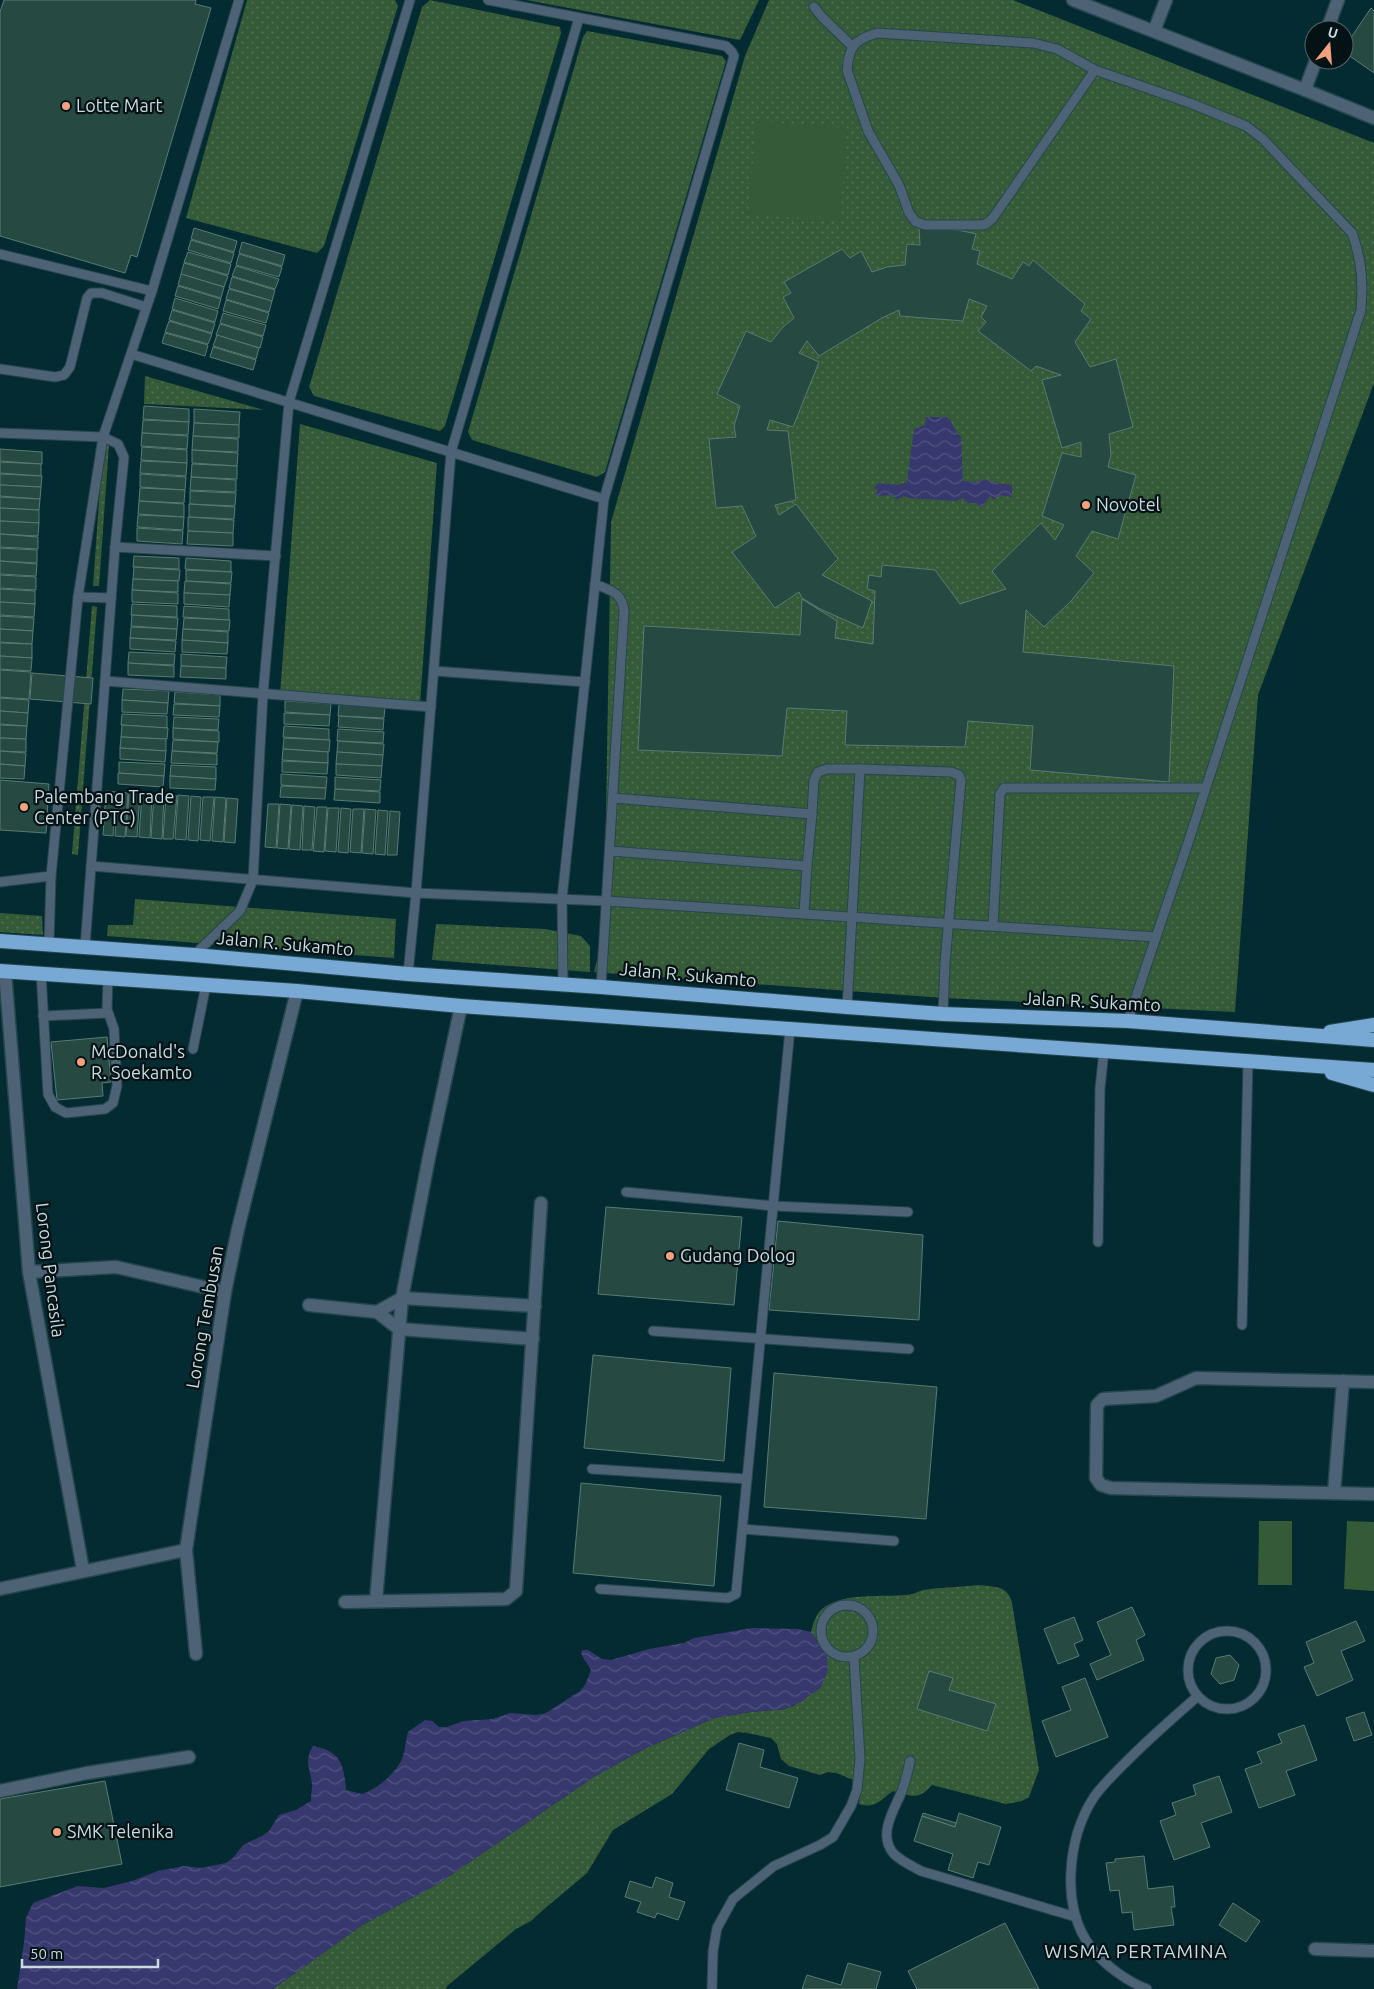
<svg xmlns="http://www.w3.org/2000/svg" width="1374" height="1989" font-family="Ubuntu,sans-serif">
<defs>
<pattern id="grass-dots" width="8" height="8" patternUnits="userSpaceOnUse" patternTransform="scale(1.25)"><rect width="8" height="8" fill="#355a37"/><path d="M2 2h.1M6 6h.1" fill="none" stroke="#517154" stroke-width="1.8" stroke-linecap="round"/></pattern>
<pattern id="water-waves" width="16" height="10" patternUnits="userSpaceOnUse" patternTransform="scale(1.25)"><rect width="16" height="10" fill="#37386d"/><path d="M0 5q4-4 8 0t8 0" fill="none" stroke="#525482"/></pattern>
</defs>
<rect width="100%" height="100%" fill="#052b32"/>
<g fill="url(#grass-dots)">
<polygon points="247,0 395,0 398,6 324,246 317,253 186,218"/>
<polygon points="430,0 560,27 561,33 445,426 440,431 314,396 309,387 422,7"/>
<polygon points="526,0 759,0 740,40"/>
<polygon points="769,0 1013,0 1374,143 1374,383 1258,695 1235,1012 944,998 594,972 604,931 611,522 745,56"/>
<polygon points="587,31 722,56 726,61 605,472 597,477 472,440 468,432 583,37"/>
<polygon points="145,376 264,410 144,404"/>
<polygon points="300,424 437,463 420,704 280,695"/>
<polygon points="103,445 109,445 99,586 93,586"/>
<polygon points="92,606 97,607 78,855 72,854"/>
<polygon points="135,899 396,919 394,958 107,936 108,925 133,925"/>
<polygon points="0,913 42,916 43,935 0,932"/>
<polygon points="436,924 545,929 581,936 590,946 590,972 432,960"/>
<path d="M 978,1585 C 994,1587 1008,1585 1012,1603 L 1039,1770 L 1029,1797 L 1022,1801 L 1006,1804 L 932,1785 C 918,1801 912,1796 893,1791 C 880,1800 876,1809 859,1804 L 861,1787 L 856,1781 L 836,1773 L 828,1772 L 820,1775 L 789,1766 L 781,1759 L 777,1744 L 771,1738 L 747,1733 L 738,1732 L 730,1735 L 709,1749 L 672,1794 L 613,1830 L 587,1873 L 543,1910 L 531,1921 L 516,1929 L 447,1986 L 446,1989 L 273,1989 L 362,1925 L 439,1883 L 595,1776 L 644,1749 L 714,1718 L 750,1712 L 785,1709 L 793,1706 L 821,1687 L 827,1652 L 821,1647 L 811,1632 C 814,1621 816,1612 826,1606 C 847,1593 882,1597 906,1595 C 913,1595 918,1591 924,1590 C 942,1587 961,1587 978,1585 Z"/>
</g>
<g fill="#355a37">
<polygon points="756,121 847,128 840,221 749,214"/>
<polygon points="1259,1521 1292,1521 1292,1585 1258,1585"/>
<polygon points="1347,1521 1374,1522 1374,1591 1344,1589"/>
</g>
<g fill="url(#water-waves)">
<polygon points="926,417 948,417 957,433 961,437 963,481 977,482 988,479 991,482 1012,485 1012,497 999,495 994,500 990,496 983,506 979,507 977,503 968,503 963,498 957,501 908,498 904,496 896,500 893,495 876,496 878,490 874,488 878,483 898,485 907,482 914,429 925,425"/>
<path d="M 752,1628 L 798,1629 L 811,1632 L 821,1647 L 827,1652 L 828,1670 L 821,1687 L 801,1702 L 785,1709 L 750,1712 L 714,1718 L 644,1749 L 595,1776 L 439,1883 L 362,1925 L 273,1989 L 17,1989 L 24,1943 L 26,1918 L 33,1903 L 78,1886 L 104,1888 L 132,1881 L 158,1871 L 184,1866 L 201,1868 L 226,1863 L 233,1858 L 243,1845 L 262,1836 L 269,1831 L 279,1815 L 296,1810 L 311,1801 C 311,1796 312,1790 312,1785 C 311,1769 303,1762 313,1746 C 341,1751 344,1765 346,1790 L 362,1794 C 377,1789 391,1777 400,1763 C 405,1755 405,1742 408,1732 L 425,1720 L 432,1721 L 439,1727 L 447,1727 L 463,1721 L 493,1719 L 510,1713 L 537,1715 L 546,1713 L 580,1691 L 585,1685 L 591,1670 C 588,1664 582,1658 581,1652 L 583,1650 L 588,1650 L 602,1659 L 611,1660 L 649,1649 L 684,1643 L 694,1638 Z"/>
</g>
<g fill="#264942" stroke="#587c74">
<polygon points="4,0 196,0 195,4 211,8 137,257 131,255 125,273 0,236 0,12"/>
<polygon points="1371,8 1374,11 1374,73 1344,52 1344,48"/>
<polygon points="194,228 237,241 234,252 191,239"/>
<polygon points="919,228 958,230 976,234 972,249 980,251 977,264 1012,279 1023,262 1029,266 1033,260 1085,304 1081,311 1091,319 1075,342 1090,367 1116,359 1133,427 1109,434 1111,455 1108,467 1136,475 1118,539 1092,531 1076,556 1094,573 1071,601 1044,627 1026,610 1023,652 1174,666 1169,782 1030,770 1033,726 968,721 965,747 845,745 847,711 787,708 782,756 638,750 644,626 800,635 802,599 837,621 835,638 873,644 875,591 867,589 869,575 881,577 882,565 935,570 960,604 1006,589 992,571 1041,523 1055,540 1064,525 1042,516 1062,453 1081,457 1081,442 1062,448 1042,380 1061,375 1036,366 1031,371 978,331 986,322 981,317 987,306 969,299 963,321 900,316 899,310 882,318 819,356 807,341 799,353 819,362 793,427 770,420 767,430 788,431 796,500 775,505 779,515 796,504 838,559 822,575 872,601 863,628 820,609 802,598 799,592 775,608 732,552 756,536 742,506 716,508 709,439 736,437 734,426 740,406 717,394 746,331 771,342 783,327 794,318 783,297 791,293 784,282 842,249 850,258 861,251 872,272 887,267 905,265 907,244 920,245"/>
<polygon points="191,240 234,253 231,263 188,250"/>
<polygon points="242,242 285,255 282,266 239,253"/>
<polygon points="188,252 231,264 228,275 184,262"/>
<polygon points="239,254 282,267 279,277 236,265"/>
<polygon points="184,263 228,276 224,287 181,274"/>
<polygon points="236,266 279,279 275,289 232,276"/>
<polygon points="181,274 224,287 221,298 178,285"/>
<polygon points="232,277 275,290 272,301 229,288"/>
<polygon points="178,286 221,299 218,309 175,296"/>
<polygon points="229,289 272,301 269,312 226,299"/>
<polygon points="175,298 218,311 215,322 172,309"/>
<polygon points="226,300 269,313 266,323 223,311"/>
<polygon points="172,310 215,323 212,333 169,320"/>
<polygon points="223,313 266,325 263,336 220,323"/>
<polygon points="169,321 212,334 208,344 165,332"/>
<polygon points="220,324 263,337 260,348 216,335"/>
<polygon points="165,333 208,345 205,356 162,343"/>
<polygon points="217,335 259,348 256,359 213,346"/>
<polygon points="213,347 256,360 253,370 210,357"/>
<polygon points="144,406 189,409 189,422 143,419"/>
<polygon points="194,409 240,412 239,425 194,423"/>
<polygon points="143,420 189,422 188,435 142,433"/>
<polygon points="194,423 239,425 239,438 193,436"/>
<polygon points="142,433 188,436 187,449 141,446"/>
<polygon points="193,436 238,439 238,452 192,450"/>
<polygon points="142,447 187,450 187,463 141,460"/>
<polygon points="0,449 42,452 42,464 0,461"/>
<polygon points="192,450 238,453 237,466 192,463"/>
<polygon points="141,461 187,463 186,476 140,473"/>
<polygon points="0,462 41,464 41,476 0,473"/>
<polygon points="192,464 237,466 237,479 191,477"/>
<polygon points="0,474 42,476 41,487 0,485"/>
<polygon points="140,474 186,477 185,490 140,487"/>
<polygon points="191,477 236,480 236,492 190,490"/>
<polygon points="0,485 41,487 40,499 0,496"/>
<polygon points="140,488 185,490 184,503 139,501"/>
<polygon points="190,491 236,493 235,506 190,504"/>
<polygon points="0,497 40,499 39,510 0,508"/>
<polygon points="139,501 184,504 184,517 138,514"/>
<polygon points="189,504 235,507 234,519 189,517"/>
<polygon points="0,508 39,510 39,523 0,521"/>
<polygon points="138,515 184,517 183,530 137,527"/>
<polygon points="188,517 234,520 233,533 188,531"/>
<polygon points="0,521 39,523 38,536 0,534"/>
<polygon points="137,528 183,531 182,544 137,541"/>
<polygon points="188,531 233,533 233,546 187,544"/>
<polygon points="0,534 38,537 38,549 0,547"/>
<polygon points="0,548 37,550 37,563 0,561"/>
<polygon points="134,556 179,558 179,569 133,567"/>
<polygon points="186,558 231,561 231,572 185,569"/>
<polygon points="0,561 37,564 36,576 0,574"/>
<polygon points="134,567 180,570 179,581 133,579"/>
<polygon points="186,570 232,572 231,583 186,581"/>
<polygon points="0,575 36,577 36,590 0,588"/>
<polygon points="133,579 178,581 178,592 132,590"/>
<polygon points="185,581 231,584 230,595 184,593"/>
<polygon points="0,589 35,591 35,604 0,602"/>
<polygon points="132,590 178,593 178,604 132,602"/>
<polygon points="184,593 230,595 229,607 184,604"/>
<polygon points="0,602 35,604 34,617 0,615"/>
<polygon points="132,604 177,606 177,617 131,615"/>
<polygon points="184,606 229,609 229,620 183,617"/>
<polygon points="132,615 178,618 177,629 131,626"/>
<polygon points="0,616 34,618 33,631 0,629"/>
<polygon points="184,618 230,620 229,631 183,629"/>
<polygon points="131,627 177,629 176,640 130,638"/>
<polygon points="0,629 33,631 32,644 0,642"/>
<polygon points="183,629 228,632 228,643 182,640"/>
<polygon points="130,638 176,641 175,652 130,649"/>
<polygon points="182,640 228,643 227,654 182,652"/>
<polygon points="0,643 32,644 32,658 0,656"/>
<polygon points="129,652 175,654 174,665 128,663"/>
<polygon points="181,654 227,657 226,668 181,666"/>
<polygon points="0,656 32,658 31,671 0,669"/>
<polygon points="128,663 174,666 174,677 128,675"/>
<polygon points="181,666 226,668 226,679 180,677"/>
<polygon points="0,670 31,672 29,699 0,697"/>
<polygon points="32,673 93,678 91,704 30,699"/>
<polygon points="123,689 169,691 168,703 122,700"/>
<polygon points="175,692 220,695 220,706 174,703"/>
<polygon points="0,698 29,700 28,713 0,711"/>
<polygon points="122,700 168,703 167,714 122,712"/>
<polygon points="285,701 331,704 330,715 285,712"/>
<polygon points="174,704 220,706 219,717 173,715"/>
<polygon points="339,704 385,707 384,718 338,716"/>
<polygon points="0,711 28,713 27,726 0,724"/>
<polygon points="284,713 330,715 329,726 284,724"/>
<polygon points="122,714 167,716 167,728 121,725"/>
<polygon points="339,716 384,719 383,730 338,727"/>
<polygon points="174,717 219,719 218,730 173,728"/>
<polygon points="0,725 27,726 26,739 0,738"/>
<polygon points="122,725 168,728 167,739 121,737"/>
<polygon points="284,726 329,729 329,740 283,737"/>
<polygon points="173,728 219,731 219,742 173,739"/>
<polygon points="338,729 384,732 383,743 337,741"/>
<polygon points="121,737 166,739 166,751 120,748"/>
<polygon points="0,738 26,739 26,752 0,751"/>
<polygon points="284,738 330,740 329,752 283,749"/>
<polygon points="173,740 218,742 217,753 172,751"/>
<polygon points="338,741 384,744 383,755 337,752"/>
<polygon points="120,748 166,751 165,762 120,759"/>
<polygon points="283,749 328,752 328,763 282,760"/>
<polygon points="0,751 26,753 25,766 0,764"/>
<polygon points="172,751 217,754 217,765 171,763"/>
<polygon points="337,752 383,755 382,766 336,764"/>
<polygon points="282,761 328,763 327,774 282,772"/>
<polygon points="119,762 165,764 164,776 119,773"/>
<polygon points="0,764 25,766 24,779 0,778"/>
<polygon points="336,764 382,766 381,778 336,775"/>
<polygon points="171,765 216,767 216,779 170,776"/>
<polygon points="118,773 164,776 163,787 118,784"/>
<polygon points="281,774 327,777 326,788 281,785"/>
<polygon points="170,776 216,779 215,790 170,788"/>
<polygon points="335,777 381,780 380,791 335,789"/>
<polygon points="0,780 49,784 46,833 0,830"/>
<polygon points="281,786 326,788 325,799 280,797"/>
<polygon points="335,789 380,792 380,803 334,800"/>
<polygon points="106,791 116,792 113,836 103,835"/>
<polygon points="118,792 128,793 125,837 115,836"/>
<polygon points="129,792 140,793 137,837 126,836"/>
<polygon points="142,793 152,794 150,838 139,837"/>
<polygon points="154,794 164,795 162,839 151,838"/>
<polygon points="166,795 177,796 173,839 163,839"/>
<polygon points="178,795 189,796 186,840 175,839"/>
<polygon points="191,796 201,797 198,841 188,840"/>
<polygon points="203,797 214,797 210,841 200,840"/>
<polygon points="215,797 226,798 223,842 212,841"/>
<polygon points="227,798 238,799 235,843 224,842"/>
<polygon points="268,804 279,804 276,848 265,847"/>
<polygon points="280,804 291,805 288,849 277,848"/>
<polygon points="292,805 303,806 300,850 289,849"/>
<polygon points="304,806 315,807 312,850 302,850"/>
<polygon points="317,807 327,807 324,852 313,851"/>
<polygon points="328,808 339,808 336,852 325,851"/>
<polygon points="341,808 351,809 348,853 338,852"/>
<polygon points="353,809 364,809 361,853 350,852"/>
<polygon points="365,809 376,810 373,854 362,853"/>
<polygon points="378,810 388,811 385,855 375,854"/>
<polygon points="390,811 400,812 397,855 387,855"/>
<polygon points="107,1037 111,1082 102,1083 103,1096 57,1100 51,1042"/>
<polygon points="606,1207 742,1217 734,1305 598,1294"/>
<polygon points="778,1221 923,1235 919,1320 769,1310"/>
<polygon points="593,1355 731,1368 724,1461 584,1448"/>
<polygon points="774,1373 937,1387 926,1519 764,1507"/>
<polygon points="581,1483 721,1496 714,1586 573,1573"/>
<polygon points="1132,1607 1145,1635 1136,1640 1144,1660 1097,1680 1090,1664 1111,1655 1097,1622"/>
<polygon points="1074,1617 1083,1640 1074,1644 1079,1656 1058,1664 1044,1629"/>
<polygon points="1356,1621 1365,1641 1341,1651 1353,1680 1317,1696 1304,1667 1314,1663 1306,1642"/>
<polygon points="1230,1655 1239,1665 1234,1680 1220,1684 1211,1674 1216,1658"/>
<polygon points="929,1671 953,1678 949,1690 996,1704 987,1731 917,1709"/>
<polygon points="1085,1678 1108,1737 1056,1757 1042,1721 1071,1710 1062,1687"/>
<polygon points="1364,1712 1372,1735 1354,1741 1346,1718"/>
<polygon points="1304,1725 1317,1760 1286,1771 1295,1795 1259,1808 1245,1769 1262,1763 1257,1752 1282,1743 1278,1734"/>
<polygon points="739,1743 764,1750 760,1767 798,1778 789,1808 726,1790"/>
<polygon points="1219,1776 1232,1812 1201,1823 1210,1847 1174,1860 1160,1821 1176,1815 1172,1803 1196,1795 1193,1785"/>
<polygon points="105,1781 122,1864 0,1887 0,1799"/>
<polygon points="923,1813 956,1823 955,1827 922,1816"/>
<polygon points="959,1813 1001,1827 989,1865 978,1862 973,1878 948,1870 953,1854 914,1841 922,1816 955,1827"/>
<polygon points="1144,1856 1148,1889 1173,1886 1175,1907 1171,1907 1174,1925 1134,1930 1132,1912 1122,1913 1119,1890 1110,1891 1106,1863 1115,1862 1115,1859"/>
<polygon points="656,1877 673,1883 669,1897 685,1902 678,1920 657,1913 655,1918 637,1912 641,1902 625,1897 630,1881 652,1888"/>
<polygon points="1233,1903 1260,1921 1246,1942 1219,1925"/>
<polygon points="1005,1923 1039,1989 917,1989 908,1971"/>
<polygon points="848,1963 881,1972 876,1989 802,1989 807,1975 841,1985"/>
</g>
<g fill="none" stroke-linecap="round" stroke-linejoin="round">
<defs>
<g id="service">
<polyline points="488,0 726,46 732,52 734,56 604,499 562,899 563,984"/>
<polyline points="814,7 822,17 853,47"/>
<polyline points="0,254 152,291"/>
<polyline points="131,354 604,499"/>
<polyline points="0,369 55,377 64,375 70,367 87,298 91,293 102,293 146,307"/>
<polyline points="0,433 103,437 118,444 124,457 115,547 85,947"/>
<polyline points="115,547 276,556"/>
<path d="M 595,584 C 611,591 622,592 624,611 L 601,987"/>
<polyline points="78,597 111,598"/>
<polyline points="434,671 585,682"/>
<polyline points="105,681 431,707"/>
<polyline points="812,814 814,780 818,772 827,769 860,769"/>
<polyline points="610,851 807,866 812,814 613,798"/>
<path d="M 91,866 L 416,893 L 606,901 L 1156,937 L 1188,843 L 1361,310 C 1363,282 1362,261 1352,233 L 1262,138 L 1246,126 L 1190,103 L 1095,70 L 1057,49 L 1033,43 L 877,33 C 854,40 849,46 847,70 L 868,131 L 899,185 L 909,213 L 916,222 L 925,225 L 981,225 L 986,224 L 993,218 L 1095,70"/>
<polyline points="0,882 51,876"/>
<polyline points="804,913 807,866"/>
<polyline points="993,926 1000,794 1004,788 1205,788"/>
<polyline points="49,944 51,876 78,597 103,437 152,291 239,0"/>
<polyline points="194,955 240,911 253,880 263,694 289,402 410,0"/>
<polyline points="41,973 48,1094 55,1107 66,1113 105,1109 113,1103 117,1086 114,1029 107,1009 108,978"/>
<polyline points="408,974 416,893 451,452 579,18"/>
<polyline points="847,1007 860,769 951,772 959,775 961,780 945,963 943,1014"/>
<polyline points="43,1016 108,1013"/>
<polyline points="1128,1021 1156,937"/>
<polyline points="193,1049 206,985"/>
<polyline points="626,1192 774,1206 908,1212"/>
<polyline points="1098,1242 1100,1088 1104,1051"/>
<polyline points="1242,1325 1248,1061"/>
<polyline points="653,1331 909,1349"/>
<polyline points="592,1469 747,1479"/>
<polyline points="743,1529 894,1541"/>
<polyline points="600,1589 728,1598 736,1594 790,1029"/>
<circle cx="847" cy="1631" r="26"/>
<circle cx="1227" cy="1670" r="39"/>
<path d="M 910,1761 C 908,1771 905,1782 902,1791 C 894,1810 877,1835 894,1854 C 901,1861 912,1866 921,1871 L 1076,1917"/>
<polyline points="712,1989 713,1951 717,1928 733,1899 774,1866 820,1845 833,1837 851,1806 857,1790 860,1759 854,1657"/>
<path d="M 1147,1989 C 1126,1981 1103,1964 1090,1946 C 1060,1905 1068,1837 1094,1797 C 1104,1783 1118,1770 1130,1758 C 1152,1736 1175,1716 1198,1696"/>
</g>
<g id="minor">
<polyline points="1073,0 1305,90 1374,118"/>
<polyline points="1327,30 1338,0"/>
<polyline points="1154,31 1166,0"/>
<polyline points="1305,90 1316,60"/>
<polyline points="5,971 29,1272 83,1570"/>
<polyline points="29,1272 116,1267 225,1292"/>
<polyline points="309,1305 377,1312 399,1329 533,1339"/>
<polyline points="377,1312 402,1298 535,1306"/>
<polyline points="1374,1382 1196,1378 1156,1396 1103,1399 1097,1405 1096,1478 1101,1485 1111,1488 1374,1494"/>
<polyline points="1334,1493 1343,1381"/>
<polyline points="0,1589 186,1550"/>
<polyline points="376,1600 402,1298 429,1157 461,1006"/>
<polyline points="345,1602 506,1599 516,1591 541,1203"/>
<polyline points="196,1654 186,1550 225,1292 238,1229 297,991"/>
<polyline points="0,1791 87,1773 189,1757"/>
<polyline points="1315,1949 1374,1951"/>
</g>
<g id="trunk">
<polyline points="0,941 194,955 408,974 601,987 847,1007 943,1014 1128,1021 1374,1040"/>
<polyline points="0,971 297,991 461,1006 1374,1070"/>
<polyline points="1330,1032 1374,1025"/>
<polyline points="1332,1073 1374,1085"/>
</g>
</defs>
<use href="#service" stroke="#24474e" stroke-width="11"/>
<use href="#minor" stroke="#24474e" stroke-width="15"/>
<use href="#trunk" stroke="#24474e" stroke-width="16"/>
<use href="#service" stroke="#4d6275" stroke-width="9"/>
<use href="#minor" stroke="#4d6275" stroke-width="12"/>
<use href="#trunk" stroke="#78a9d5" stroke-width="14"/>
</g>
<g fill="#f1a17d" stroke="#041215" stroke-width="2">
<circle cx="66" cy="106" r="5"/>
<circle cx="1086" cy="505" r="5"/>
<circle cx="24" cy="807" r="5"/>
<circle cx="81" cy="1062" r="5"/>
<circle cx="670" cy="1256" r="5"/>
<circle cx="57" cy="1832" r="5"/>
</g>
<g text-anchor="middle" stroke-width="4.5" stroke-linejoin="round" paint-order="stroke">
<g font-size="18" fill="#c8dce0" stroke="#041215" text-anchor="start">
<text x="76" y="112">Lotte Mart</text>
<text x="1096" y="511">Novotel</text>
<text x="34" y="803">Palembang Trade<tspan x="34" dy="21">Center (PTC)</tspan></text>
<text x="91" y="1058">McDonald's<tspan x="91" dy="21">R. Soekamto</tspan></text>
<text x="680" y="1262">Gudang Dolog</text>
<text x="67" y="1838">SMK Telenika</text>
</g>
<g font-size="18" fill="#c8dce0" stroke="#041215">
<text transform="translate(285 944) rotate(5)" y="6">Jalan R. Sukamto</text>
<text transform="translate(688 975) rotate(5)" y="6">Jalan R. Sukamto</text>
<text transform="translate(1092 1002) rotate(3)" y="6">Jalan R. Sukamto</text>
<text transform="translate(50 1270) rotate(83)" y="6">Lorong Pancasila</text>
<text transform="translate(205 1317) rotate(-80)" y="6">Lorong Tembusan</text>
</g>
<g font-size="19" letter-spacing="1" fill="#c8dce0" stroke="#041215">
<text x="1136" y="1958">WISMA PERTAMINA</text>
</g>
</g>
<g transform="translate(1329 45) rotate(17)"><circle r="24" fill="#041215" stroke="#526366"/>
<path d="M0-4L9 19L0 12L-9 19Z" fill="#f1a17d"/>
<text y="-8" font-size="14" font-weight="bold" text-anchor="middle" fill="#c8dce0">U</text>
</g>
<path d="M22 1959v8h136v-8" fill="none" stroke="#c8dce0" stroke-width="2.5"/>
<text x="30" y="1959" font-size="15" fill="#c8dce0" stroke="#041215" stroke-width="4" paint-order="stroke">50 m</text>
</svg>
